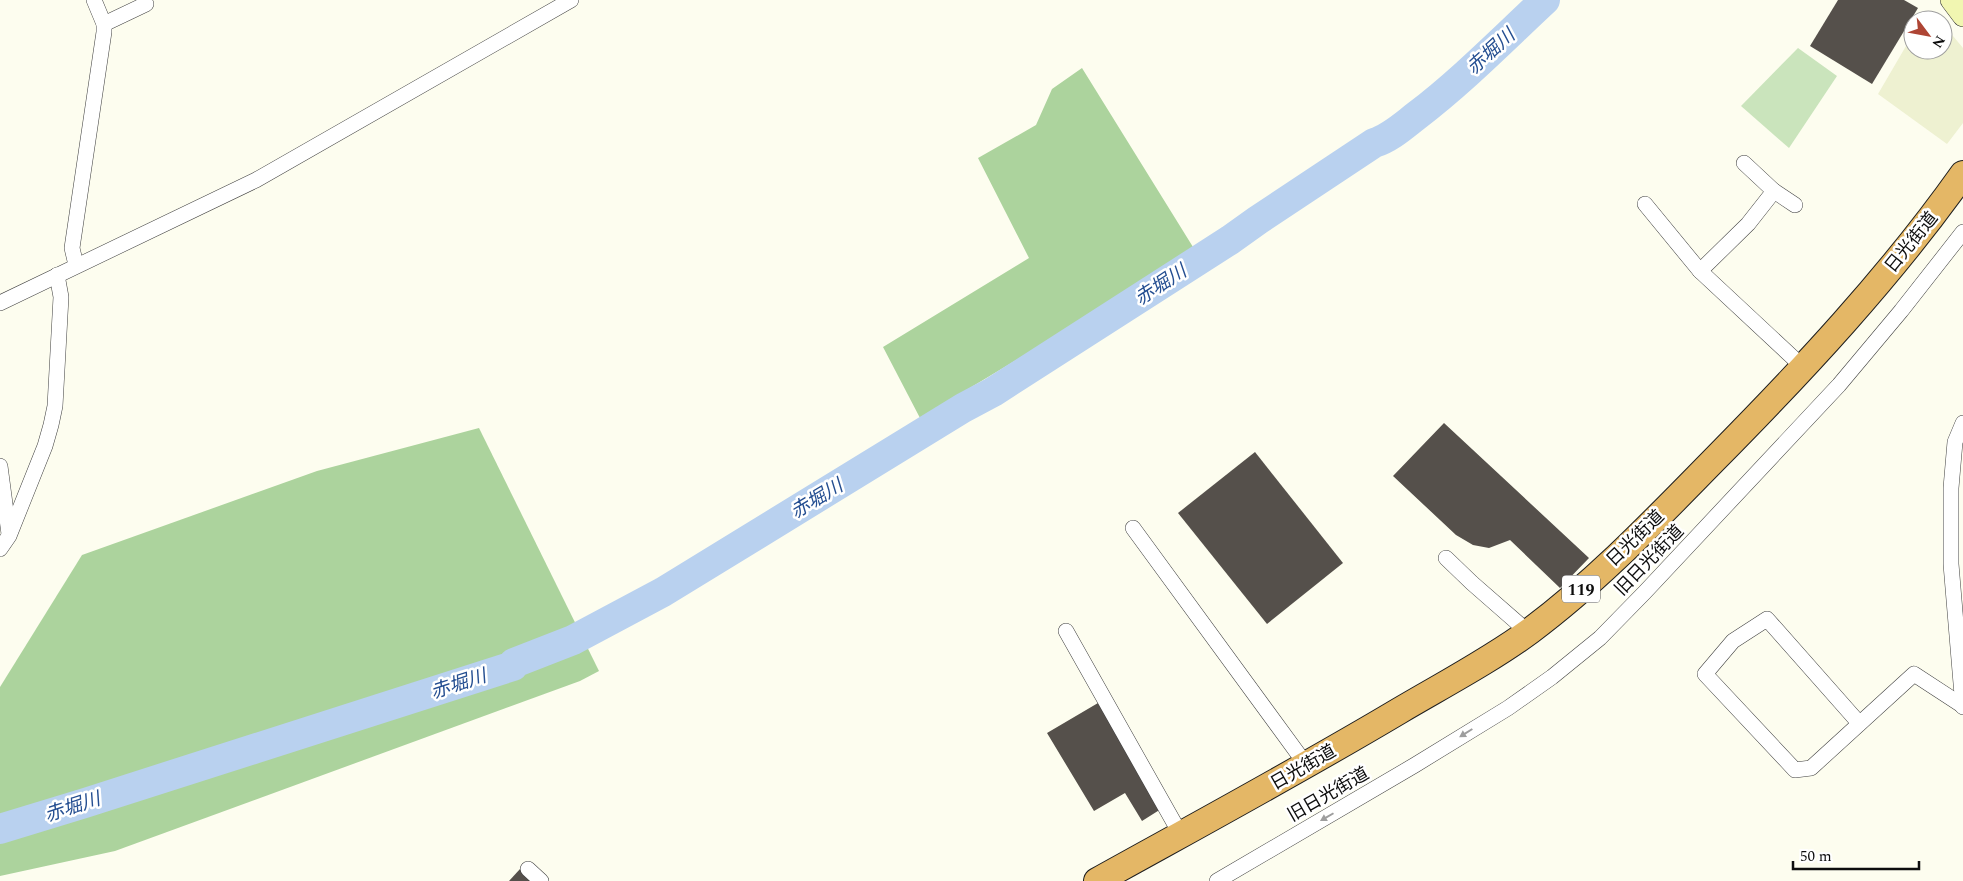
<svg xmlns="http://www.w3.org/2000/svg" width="1963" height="881" font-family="Spectral,'Noto Sans JP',serif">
<rect width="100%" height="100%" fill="#fdfdef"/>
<polygon fill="#eef1d1" points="1943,24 1963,48 1963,123 1947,144 1878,94 1913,34 1913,50 1943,50"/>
<polygon fill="#cae4bc" points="1798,48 1837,76 1789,148 1741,106"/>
<g fill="#acd39d">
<polygon points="1082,68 1193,247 1101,309 920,418 883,347 1029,258 978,158 1036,125 1052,89"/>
<polygon points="479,428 599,671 580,681 115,851 0,876 0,687 82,555 317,471"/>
</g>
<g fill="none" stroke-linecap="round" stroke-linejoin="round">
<path stroke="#b9d1ef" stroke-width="30" d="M 0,829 L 85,803 L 513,666 L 514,663 L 573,640 L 663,592 L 963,408 L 993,392 L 1230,240 L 1258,220 L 1374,143 C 1390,138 1403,126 1416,116 C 1462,81 1503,39 1545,0"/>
</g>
<g fill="#55504b">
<polygon points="1838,0 1904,0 1918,8 1872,84 1810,46"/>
<polygon points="1444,423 1589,558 1560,588 1510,540 1489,548 1473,545 1456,535 1393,476"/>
<polygon points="1255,452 1343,563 1267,624 1178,513"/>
<polygon points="1098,703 1161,809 1142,821 1125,793 1094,811 1047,733"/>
<polygon points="520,869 534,881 509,881"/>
</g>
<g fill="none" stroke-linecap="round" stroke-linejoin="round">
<defs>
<g id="street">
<polyline points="104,24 146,4 144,0"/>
<polyline points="1744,163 1774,191 1795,205"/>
<polyline points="1645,204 1700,271 1803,367"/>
<polyline points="76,265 72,248 104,32 104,24 94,0"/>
<polyline points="1700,271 1748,224 1774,191"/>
<polyline points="0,303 256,180 571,0"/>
<polyline points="1963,423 1955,442 1951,488 1951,564 1963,707"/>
<polyline points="0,466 9,534"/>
<polyline points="1133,528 1307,766"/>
<polyline points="0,549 9,536 45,446 51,425 55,406 61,297 57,275"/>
<polyline points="1446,558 1472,583 1528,632"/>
<polyline points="1066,631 1181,835"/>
<polyline points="1859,723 1767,619 1733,641 1705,674 1795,770 1811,768 1914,674 1963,706"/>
<polyline points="528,869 541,881"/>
<polyline points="1217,881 1415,765 1508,708 1552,677 1600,638 1645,592 1839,385 1901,311 1963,232"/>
</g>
<polyline id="secondary" points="1951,0 1963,16"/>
<path id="highway" d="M 1097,881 C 1198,825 1300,770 1399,711 C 1443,685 1489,661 1530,631 C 1597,581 1655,520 1713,461 C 1802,371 1890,277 1963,174"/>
</defs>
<use href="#street" stroke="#404040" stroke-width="16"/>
<use href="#secondary" stroke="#2f2f2f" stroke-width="22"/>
<use href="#highway" stroke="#1e1e1e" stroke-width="28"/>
<use href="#street" stroke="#fff" stroke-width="15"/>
<use href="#secondary" stroke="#f1f6b1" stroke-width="21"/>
<use href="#highway" stroke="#e4b766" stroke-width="26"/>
</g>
<defs><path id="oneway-solid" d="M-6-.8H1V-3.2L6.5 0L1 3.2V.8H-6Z" transform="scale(1.25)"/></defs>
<g fill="#9e9e9e">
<use href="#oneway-solid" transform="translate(1466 733) rotate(148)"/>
<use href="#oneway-solid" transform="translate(1327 817) rotate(150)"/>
</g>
<g text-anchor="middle" stroke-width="5" stroke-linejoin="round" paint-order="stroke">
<rect fill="#fff" stroke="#565656" stroke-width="1" x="1562" y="575.5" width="38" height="27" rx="4"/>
<g font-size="16" font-weight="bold" fill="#0d0d0d">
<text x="1581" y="595">119</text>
</g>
<g font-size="18" fill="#0d0d0d" stroke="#fff">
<text transform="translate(1911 242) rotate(-51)" y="6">日光街道</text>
<text transform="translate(1635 538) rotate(-44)" y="6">日光街道</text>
<text transform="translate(1649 560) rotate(-46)" y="6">旧日光街道</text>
<text transform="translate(1303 767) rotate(-30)" y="6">日光街道</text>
<text transform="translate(1328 794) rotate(-30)" y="6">旧日光街道</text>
</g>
<g font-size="19" font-style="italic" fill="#244e91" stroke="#fff">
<text transform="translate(1490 51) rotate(-42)" y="7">赤堀川</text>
<text transform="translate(1160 284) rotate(-33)" y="7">赤堀川</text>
<text transform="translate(816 498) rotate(-31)" y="7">赤堀川</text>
<text transform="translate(458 683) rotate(-18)" y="7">赤堀川</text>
<text transform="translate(72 806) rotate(-18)" y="7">赤堀川</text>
</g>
</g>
<g transform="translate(1928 35) rotate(122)"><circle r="24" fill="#ffffff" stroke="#9e9e9e"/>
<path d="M0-4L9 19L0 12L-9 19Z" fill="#ae4534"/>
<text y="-8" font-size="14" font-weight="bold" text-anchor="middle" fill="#0d0d0d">N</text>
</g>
<path d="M1793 861v8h126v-8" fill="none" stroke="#0d0d0d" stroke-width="2.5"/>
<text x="1800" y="861" font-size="15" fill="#0d0d0d" stroke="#ffffff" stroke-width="4" paint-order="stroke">50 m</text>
</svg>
